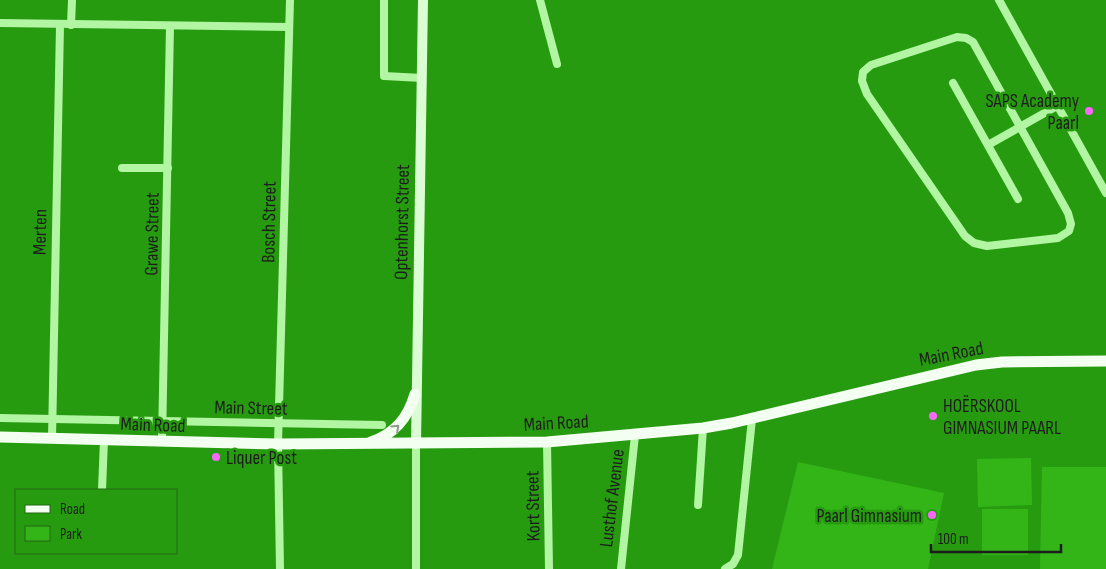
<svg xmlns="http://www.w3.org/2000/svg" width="1106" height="569" font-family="'Sofia Sans Condensed',sans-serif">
<rect width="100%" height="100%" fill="#279b10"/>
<g fill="#33b518">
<polygon points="1031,458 1032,505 978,507 977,459"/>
<polygon points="798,462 944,493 928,569 772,569"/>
<polygon points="1042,467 1106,467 1106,569 1040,569"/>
<rect x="982" y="509" width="46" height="46"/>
</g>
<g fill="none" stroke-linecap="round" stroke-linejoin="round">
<g stroke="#b2f5a3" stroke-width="8">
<polyline points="384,0 384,76 422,78"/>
<polyline points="540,0 557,64"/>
<polyline points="999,0 1106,193"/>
<polyline points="0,23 289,27"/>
<polyline points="71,25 72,0"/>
<polygon points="957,37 966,38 973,42 1068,213 1071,224 1069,231 1058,238 987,246 974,243 965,236 867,94 862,81 863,72 871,65"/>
<polyline points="953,83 1018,199"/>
<polyline points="988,145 1057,106"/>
<polyline points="122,168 168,168"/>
<polyline points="0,418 382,425"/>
<polyline points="52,439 60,25"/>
<polyline points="162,442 170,26"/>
<polyline points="547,442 549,569"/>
<polyline points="416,444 416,569"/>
<polyline points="102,490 104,440"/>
<polyline points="698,505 703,428"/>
<polyline points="280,569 278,444 290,0"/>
<polyline points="621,569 635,435"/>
<polyline points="725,569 733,564 738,555 752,419"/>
</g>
<polyline stroke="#dafdd4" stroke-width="10" points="416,444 423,0"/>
<g stroke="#f3fff1" stroke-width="11">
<polyline points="0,437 278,444 547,442 703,428 732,423 976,365 1002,362 1106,361"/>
<path d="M 371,442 C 395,434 408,418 415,394"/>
</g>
</g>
<defs><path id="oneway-chevron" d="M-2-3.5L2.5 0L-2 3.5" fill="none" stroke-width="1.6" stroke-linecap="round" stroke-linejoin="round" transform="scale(1.25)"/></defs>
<use stroke="#939992" href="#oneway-chevron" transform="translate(396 428) rotate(-43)"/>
<g fill="#fd67ff" stroke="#279b10" stroke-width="2">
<circle cx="1089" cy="111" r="5"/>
<circle cx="933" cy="416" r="5"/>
<circle cx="216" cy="457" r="5"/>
<circle cx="932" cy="515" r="5"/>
</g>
<g text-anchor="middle" stroke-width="5" stroke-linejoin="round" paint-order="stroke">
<g font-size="19" fill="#1d1d1d" stroke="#279b10" text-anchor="end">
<text x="1079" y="107">SAPS Academy<tspan x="1079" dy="22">Paarl</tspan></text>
<text x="943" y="412" text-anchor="start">HOËRSKOOL<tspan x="943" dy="22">GIMNASIUM PAARL</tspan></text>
<text x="226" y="464" text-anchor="start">Liquer Post</text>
<text x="922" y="522">Paarl Gimnasium</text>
</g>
<g font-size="19" fill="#1d1d1d" stroke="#279b10">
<text transform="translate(268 222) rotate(-89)" y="7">Bosch Street</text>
<text transform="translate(401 222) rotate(-89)" y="7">Optenhorst Street</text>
<text transform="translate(39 232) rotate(-89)" y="7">Merten</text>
<text transform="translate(151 234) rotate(-89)" y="7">Grawe Street</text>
<text transform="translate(951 353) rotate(-11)" y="7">Main Road</text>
<text transform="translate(251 407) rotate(1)" y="7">Main Street</text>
<text transform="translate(556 422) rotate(-3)" y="7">Main Road</text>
<text transform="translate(153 424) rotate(2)" y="7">Main Road</text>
<text transform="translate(611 498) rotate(-83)" y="7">Lusthof Avenue</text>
<text transform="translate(532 506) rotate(-91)" y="7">Kort Street</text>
</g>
</g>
<rect x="15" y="489" width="162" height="65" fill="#279b10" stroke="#236915"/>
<rect x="25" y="505" width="25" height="8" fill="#f3fff1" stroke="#236915"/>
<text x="60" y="514" font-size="15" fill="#1d1d1d">Road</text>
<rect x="25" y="526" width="25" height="15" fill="#33b518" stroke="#236915"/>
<text x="60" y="539" font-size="15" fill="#1d1d1d">Park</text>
<path d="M931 544v8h130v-8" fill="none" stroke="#1d1d1d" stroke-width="2.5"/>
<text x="938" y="544" font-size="15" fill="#1d1d1d" stroke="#279b10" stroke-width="4" paint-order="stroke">100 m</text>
</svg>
